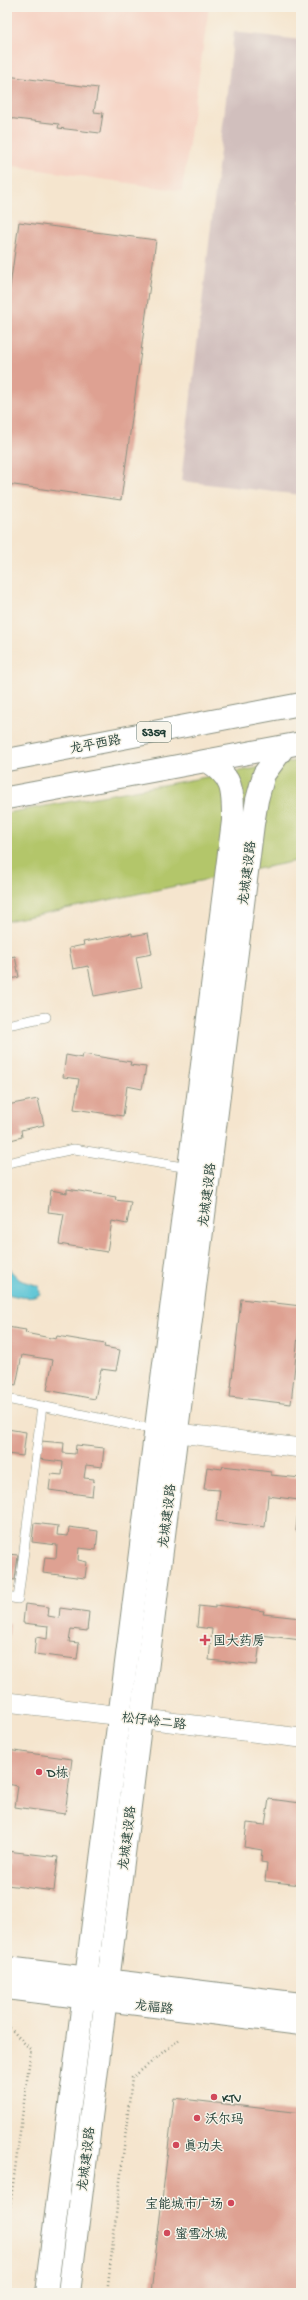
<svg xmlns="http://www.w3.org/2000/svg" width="308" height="2300" font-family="'Gochi Hand','LXGW WenKai TC',sans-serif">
<rect width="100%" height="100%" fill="#f7f3e8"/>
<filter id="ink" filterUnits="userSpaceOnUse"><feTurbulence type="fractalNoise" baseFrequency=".025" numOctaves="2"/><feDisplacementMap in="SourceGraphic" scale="8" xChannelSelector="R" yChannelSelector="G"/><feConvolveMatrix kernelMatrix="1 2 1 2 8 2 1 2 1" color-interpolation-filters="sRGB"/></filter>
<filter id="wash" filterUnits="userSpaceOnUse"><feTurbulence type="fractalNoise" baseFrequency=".012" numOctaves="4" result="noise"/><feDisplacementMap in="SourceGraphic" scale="16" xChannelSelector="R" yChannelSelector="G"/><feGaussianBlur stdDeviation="0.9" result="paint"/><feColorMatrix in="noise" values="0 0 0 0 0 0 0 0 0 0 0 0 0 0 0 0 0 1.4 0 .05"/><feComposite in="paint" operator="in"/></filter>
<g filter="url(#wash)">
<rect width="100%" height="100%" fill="#f5e5ce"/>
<polygon fill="#f6d2c3" points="7,7 209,7 182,191 7,165"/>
<polygon fill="#d1bfbd" points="234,32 301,40 301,495 181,481"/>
<polygon fill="#b3c66a" stroke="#69824f" points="301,760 301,860 7,921 7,813"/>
<path fill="#5bc5d6" stroke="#3d8185" d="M 7,1267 L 20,1280 L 39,1286 L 40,1294 C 32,1301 16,1296 7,1294 Z"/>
<g id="blocks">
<g fill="#dea192">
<polygon points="7,76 98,88 94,112 103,113 100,133 58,128 59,124 7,118"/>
<polygon points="19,222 156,240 121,500 7,484 7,308"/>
<polygon points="132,933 132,936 148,933 152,954 136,957 142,987 94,996 88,966 73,969 69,948 84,945 83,942"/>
<polygon points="15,956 19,977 7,980 7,958"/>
<polygon points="83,1054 131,1062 130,1065 146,1067 142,1089 127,1086 123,1116 74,1109 79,1079 63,1077 66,1055 82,1058"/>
<polygon points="38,1099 44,1125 21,1130 22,1137 7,1141 7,1105"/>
<polygon points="67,1189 116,1197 115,1200 131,1202 127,1224 112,1221 107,1252 59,1244 64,1214 48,1212 51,1190 67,1193"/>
<polygon points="241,1299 301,1306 291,1404 230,1397"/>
<polygon points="7,1327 26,1330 25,1333 56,1339 57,1336 105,1344 104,1347 120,1350 116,1371 101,1369 95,1399 47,1390 53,1360 22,1355 16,1385 7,1383"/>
<polygon points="7,1429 26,1432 23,1456 7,1454"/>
<polygon points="41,1441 64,1443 63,1453 75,1454 76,1445 104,1448 102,1467 86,1465 84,1478 94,1479 92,1496 49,1490 51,1474 62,1475 63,1462 38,1459"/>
<polygon points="223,1466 271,1472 271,1475 301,1478 301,1531 296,1531 299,1500 268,1496 265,1527 216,1521 220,1490 204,1489 207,1467 222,1469"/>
<polygon points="34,1523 58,1526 57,1535 68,1536 69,1527 98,1531 96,1550 79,1548 78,1560 87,1562 85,1578 43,1573 45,1557 56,1558 57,1545 32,1542"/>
<polygon points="7,1554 18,1555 15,1580 7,1579"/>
<polygon points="25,1604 49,1607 48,1616 59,1618 60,1608 89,1612 87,1631 71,1629 69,1642 79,1643 77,1659 34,1654 36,1637 47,1639 48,1626 23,1623"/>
<polygon points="215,1605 264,1611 263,1614 301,1618 301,1640 261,1635 257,1665 209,1660 212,1629 197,1627 199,1606 215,1608"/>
<polygon points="7,1623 10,1624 8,1642 7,1642"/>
<polygon points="7,1750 72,1759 65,1814 15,1807 18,1786 7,1784"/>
<polygon points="269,1799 301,1803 301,1885 265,1881 267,1863 261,1862 262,1850 244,1847 247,1823 265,1825"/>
<polygon points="7,1851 58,1857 54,1891 7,1885"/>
<polygon points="174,2098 301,2113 301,2293 151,2293"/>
</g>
</g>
</g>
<g filter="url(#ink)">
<use href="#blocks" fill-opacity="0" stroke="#8a9181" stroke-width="1"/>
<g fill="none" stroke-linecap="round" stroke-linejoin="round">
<defs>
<g id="lane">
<polyline points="7,1025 46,1017"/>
<polyline points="7,1163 74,1149 189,1168"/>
<polyline points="7,1399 156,1430"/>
<polyline points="7,1597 18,1599 42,1406"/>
</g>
<g id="street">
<polyline points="163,1431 301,1448"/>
<polyline points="7,1702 301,1738"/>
</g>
<g id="secondary">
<polyline points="7,1968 301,2004"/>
<polyline points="7,1988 301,2024"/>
<path d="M 46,2293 L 233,821 C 233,792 234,777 207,761"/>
<polyline points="69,2293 253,824 257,800 264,774 284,747"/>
</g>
<g id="primary">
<polyline points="7,760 301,704"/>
<polyline points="7,798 301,743"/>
</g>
</defs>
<use href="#lane" stroke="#8a9181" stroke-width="10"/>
<use href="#street" stroke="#8a9181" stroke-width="20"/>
<use href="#secondary" stroke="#8a9181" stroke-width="24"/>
<use href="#primary" stroke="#8a9181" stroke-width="24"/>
<g stroke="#8a9181" stroke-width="2.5" stroke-dasharray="1 3" stroke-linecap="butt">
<polyline points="7,2025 31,2050 7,2229"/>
<polyline points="107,2293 132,2078 181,2038"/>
</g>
<use href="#lane" stroke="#fff" stroke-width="9"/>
<use href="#street" stroke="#fff" stroke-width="19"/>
<use href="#secondary" stroke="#fff" stroke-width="22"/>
<use href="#primary" stroke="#fff" stroke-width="22"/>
</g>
</g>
<g fill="#d1495b" stroke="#f7f3e8" stroke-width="1.5">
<path d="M203 1634h4v4h4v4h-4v4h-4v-4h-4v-4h4z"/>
<circle cx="39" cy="1772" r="4"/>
<circle cx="214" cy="2097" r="4"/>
<circle cx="197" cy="2118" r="4"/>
<circle cx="176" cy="2145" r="4"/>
<circle cx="231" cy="2203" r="4"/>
<circle cx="167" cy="2233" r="4"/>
</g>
<g text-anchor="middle" stroke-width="3" stroke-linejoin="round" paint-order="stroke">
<rect fill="#f7f3e8" stroke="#60746a" stroke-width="1" x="137" y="722" width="34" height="20" rx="3"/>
<g font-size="12" font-weight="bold" fill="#1f3d34">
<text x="154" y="736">S359</text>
</g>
<g font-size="13" fill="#1f3d34" stroke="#f7f3e8">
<text transform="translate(95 743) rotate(-11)" y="5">龙平西路</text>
<text transform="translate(246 873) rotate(-83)" y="5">龙城建设路</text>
<text transform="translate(206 1195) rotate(-83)" y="5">龙城建设路</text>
<text transform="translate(166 1516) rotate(-83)" y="5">龙城建设路</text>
<text transform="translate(154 1720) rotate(7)" y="5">松仔岭二路</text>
<text transform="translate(126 1838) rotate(-83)" y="5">龙城建设路</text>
<text transform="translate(154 2006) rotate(7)" y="5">龙福路</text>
<text transform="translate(85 2159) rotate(-83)" y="5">龙城建设路</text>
</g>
<g font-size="13" fill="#1f3d34" stroke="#f7f3e8" text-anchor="start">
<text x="213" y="1645">国大药房</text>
<text x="47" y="1777">D栋</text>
<text x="222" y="2102">KTV</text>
<text x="205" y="2123">沃尔玛</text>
<text x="184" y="2150">真功夫</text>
<text x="223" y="2208" text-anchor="end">宝能城市广场</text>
<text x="175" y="2238">蜜雪冰城</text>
</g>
</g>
<rect width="308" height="2300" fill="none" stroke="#f7f3e8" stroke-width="24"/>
</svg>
